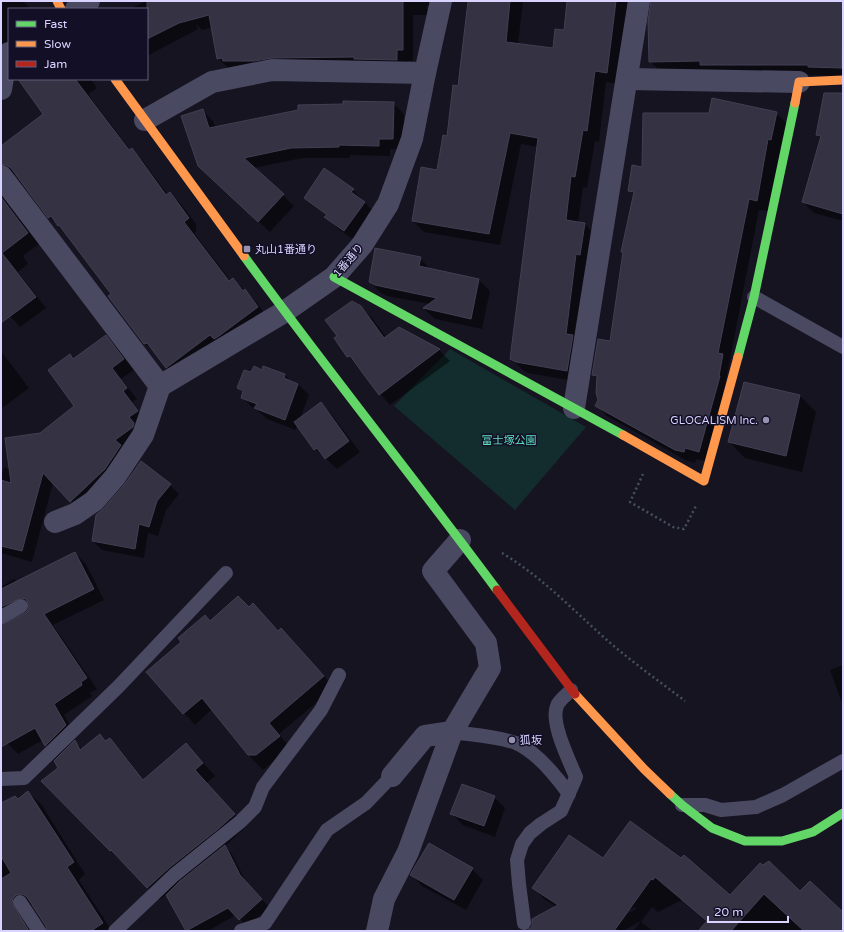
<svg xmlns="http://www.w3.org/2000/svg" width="844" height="932" font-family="'Varela Round','Noto Sans JP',sans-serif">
<rect width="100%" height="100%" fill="#161421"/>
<polygon fill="#132c2d" points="450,349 586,427 515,510 394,406"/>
<g fill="#0007" fill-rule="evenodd">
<polygon points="1,1 23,1 31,9 9,9 9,50 1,43"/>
<polygon points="146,1 434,1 434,6 427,6 428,15 413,15 413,61 408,61 408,70 229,69 218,58 213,27 202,30 196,24 198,29 147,56 147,9 130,9"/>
<polygon points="467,1 523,1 518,45 554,49 565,31 568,1 629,1 618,84 606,82 599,142 595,141 587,188 583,187 578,223 585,224 596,236 579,382 528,373 523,370 511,359 538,147 521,144 500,245 424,232 413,221 438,171 447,137 459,87 468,12 466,10"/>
<polygon points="652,1 843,1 843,76 661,72 650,61"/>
<polygon points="20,79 91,79 97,88 88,94 131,151 132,150 143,161 168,195 170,193 181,204 196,224 196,232 194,233 231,281 233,279 256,302 268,318 178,378 167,367 157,354 145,344 109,297 112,294 65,232 49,217 17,175 11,174 1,181 1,148 55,129"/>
<polygon points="843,101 843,221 814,213 803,202 821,138 817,134"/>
<polygon points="393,103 404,114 404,150 390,149 390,156 350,155 350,158 302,158 254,168 294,206 270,232 210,177 202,110 213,121 216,128 344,105"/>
<polygon points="776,113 787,124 768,211 759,210 710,462 696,459 695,463 687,461 607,416 596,405 600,400 598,380 593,375 610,343 623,253 622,252 634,195 629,190 643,168"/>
<polygon points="353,190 376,214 358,238 351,238 337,228 326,217 327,216 316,208 305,197"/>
<polygon points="1,194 39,244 23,256 28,264 18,272 46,308 20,327 1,306"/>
<path d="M 420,258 L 431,270 L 479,280 L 490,291 L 482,329 L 435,319 L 424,309 L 430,304 L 387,296 L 381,293 L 370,282 ZM 381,285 L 442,298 L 442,300 L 381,287 Z"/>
<polygon points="361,307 372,318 386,337 399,328 439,350 450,361 390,405 348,356"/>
<polygon points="106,336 116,347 134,370 121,379 137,399 132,402 147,422 82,512 53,483 32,562 1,553 1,470 3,472 4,467 10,470 41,434 75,407 70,356 74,360"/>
<polygon points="1,351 29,388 1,409"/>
<polygon points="264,367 285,375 292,382 298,384 309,395 300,419 321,403 331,414 360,452 337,469 315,449 297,426 296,430 267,419 257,410 253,408 242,397 243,393 238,388 252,374 263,371"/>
<polygon points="745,383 800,396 816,412 802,472 745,458 729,442"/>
<polygon points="170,485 179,494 166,510 158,536 148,533 144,558 102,550 93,541"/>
<path d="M 75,553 L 86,564 L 104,600 L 53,625 L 97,689 L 90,693 L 92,696 L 64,715 L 76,736 L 56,755 L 46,745 L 43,740 L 18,754 L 8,744 L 5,739 L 1,741 L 1,587 L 14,579 L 18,582 ZM 30,607 L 29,611 L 3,626 L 4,623 Z"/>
<polygon points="253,604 278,632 281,629 292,640 334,688 279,734 290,748 263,770 252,759 212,709 195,725 147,672 211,622 249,608"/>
<polygon points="843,665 843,706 830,670"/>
<polygon points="100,736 106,742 110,739 122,752 144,780 186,744 215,776 207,783 246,827 225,846 232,854 247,884 269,907 247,927 236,915 208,931 188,931 167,894 160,900 43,781 59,768 75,742 82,749"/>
<polygon points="28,792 41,804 85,874 79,880 112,931 48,931 47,926 33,905 27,907 32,931 1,931 1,804 18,800"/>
<polygon points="494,797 505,808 495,837 463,825 452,814"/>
<polygon points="603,859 730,897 760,864 800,893 843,913 843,931 700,931 708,922 682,900 658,912 652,907 641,922 653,931 633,931 641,921 623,931 594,931 636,909 635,907 590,931 545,931 557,907 544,899 534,888"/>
<polygon points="472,869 483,880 466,910 422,886 412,875"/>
</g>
<g fill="#343243" stroke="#433f54">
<polygon points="147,1 403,1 403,50 397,50 397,60 354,59 354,57 272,58 254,61 223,61 222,58 217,59 209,15 179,23 147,39"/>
<polygon points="468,1 510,1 506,42 553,48 555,29 564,30 567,1 616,1 607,73 595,71 587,131 583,130 575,177 571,176 566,220 585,223 580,255 576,254 566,334 573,335 567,371 516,362 510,359 538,138 510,133 489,234 412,221 421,167 437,170 443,135 447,136 453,85 458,86"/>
<polygon points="651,1 843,1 842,68 808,67 808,65 700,65 700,61 649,62 648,21"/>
<polygon points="18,79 75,79 129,150 132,148 166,195 170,192 189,218 184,222 229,281 233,278 243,291 245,289 258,307 219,336 214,339 210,335 166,368 147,343 144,344 108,296 111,294 59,225 58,226 51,216 48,218 11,168 6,165 1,164 1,146 43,114"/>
<polygon points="824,93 843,93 843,214 802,202 821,136 816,135"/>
<polygon points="712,98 777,112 771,140 768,139 757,201 749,199 718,353 723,354 719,376 720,376 699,452 685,448 684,452 675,450 595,406 598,400 596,393 597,376 592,375 598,339 610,341 623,252 621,252 634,192 628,191 632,165 642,167 643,113 709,113"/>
<polygon points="343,101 394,102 393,139 379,139 379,146 339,145 339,147 291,148 244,158 284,194 258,222 198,166 181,116 203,109 209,128 298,110 298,105 343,104"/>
<polygon points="324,168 354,189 351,192 365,202 344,231 324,217 327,215 304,198"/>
<polygon points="1,197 28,233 2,253 36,297 1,323"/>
<polygon points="375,248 421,257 419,266 479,279 471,319 423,308 437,298 375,285 369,282"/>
<polygon points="352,301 361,306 384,338 399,327 440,349 379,395 350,356 347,357 334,338 337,336 325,320"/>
<polygon points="106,335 124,359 112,368 127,388 123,391 138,411 129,417 134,423 133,427 115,440 121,445 105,469 70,502 43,473 22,551 1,546 1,480 11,483 5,438 40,433 74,406 48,370 70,354 73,359"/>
<polygon points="254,366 262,370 263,366 285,374 284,378 298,384 285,420 254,408 257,404 241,398 243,391 237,388 244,370 251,372"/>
<polygon points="744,382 800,395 786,456 728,442"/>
<polygon points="321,402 349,441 325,459 317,448 314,450 294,422"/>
<polygon points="141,461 171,484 157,501 149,527 139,524 135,549 92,541 96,515 103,509 124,485"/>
<polygon points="75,552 94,589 44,614 87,678 81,682 82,685 54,704 66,725 45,746 35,728 1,747 1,625 25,613 28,610 29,606 26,599 21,598 1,607 1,589"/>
<polygon points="238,596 249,607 253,603 278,631 281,628 324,676 269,723 280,736 256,755 248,755 202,698 183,714 146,672 181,642 178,638 205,615 210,621"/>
<polygon points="100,734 105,741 110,738 143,780 186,743 203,763 195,770 235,814 218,829 169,868 147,888 111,850 110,851 41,781 58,768 54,761 75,740 80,750"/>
<polygon points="462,784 495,796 484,826 450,814"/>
<polygon points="28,791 74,862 67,867 103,923 91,931 47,931 46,926 27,897 24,895 20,894 16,895 13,898 12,903 29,931 1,931 1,879 11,873 1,856 1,803 15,796 18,799"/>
<polygon points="630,821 681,858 684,855 730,895 760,863 763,865 769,861 800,891 810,881 843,912 843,931 804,931 764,894 731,931 698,931 707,921 655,877 653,880 651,879 614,931 526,931 532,927 532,919 558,905 532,888 569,835 603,858"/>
<polygon points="429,843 473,868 454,900 410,875"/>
<polygon points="225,845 240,875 262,899 239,920 228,908 186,931 166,895 180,881"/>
</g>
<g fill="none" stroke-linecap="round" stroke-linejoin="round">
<g stroke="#44505f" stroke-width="2.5" stroke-dasharray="2 3" stroke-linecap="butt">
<polyline points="643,474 630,502 673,527 684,529 697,504"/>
<path d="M 502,553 C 542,577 573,610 608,641 C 632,662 659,681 685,701"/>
</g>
<g stroke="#4a4962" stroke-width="14">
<polyline points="754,297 843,347"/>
<polyline points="1,617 21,606"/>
<path d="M 452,732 C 473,735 496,736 516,743 C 537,752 556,776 569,794"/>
<polyline points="1,779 24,778 118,687 226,573"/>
<polyline points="682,805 705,805 721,810 756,807 783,795 843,761"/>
<polyline points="20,902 39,931"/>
<path d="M 524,923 L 519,884 L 517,860 L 522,844 L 530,833 L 541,824 L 561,811 L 574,782 L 576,777 C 569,760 550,722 557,706 C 559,700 567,695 571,690"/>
<polyline points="115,931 174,875 240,822 255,807 263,787 321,710 339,675"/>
<polyline points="241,931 265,923 327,830 366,803 392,776"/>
</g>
<g stroke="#4a4962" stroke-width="22">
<polyline points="76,9 89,1"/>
<polyline points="627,79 799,82"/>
<polyline points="1,89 7,55 9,53"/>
<polyline points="145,120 212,82 272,70 425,73"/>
<polyline points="1,176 160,386"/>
<polyline points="574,408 639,1"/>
<polyline points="55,522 75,514 94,501 115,477 143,435 160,386 284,312 334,277 362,245 388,204 412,139 425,73 441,1"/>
<polyline points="392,776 425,736 452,732 490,668 486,643 433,571 460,540"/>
<polyline points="377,931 384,899 408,852 452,732"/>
</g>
<g stroke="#63d668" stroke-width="9">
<path d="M 244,256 C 326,369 414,478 497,590"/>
<polyline points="334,277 623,435"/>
<polyline points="738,357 754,297 795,103"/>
<polyline points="670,794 682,805 712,828 745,841 782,841 813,832 843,813"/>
</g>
<g stroke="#ff974d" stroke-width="9">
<polyline points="57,1 61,9"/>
<polyline points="115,79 244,256"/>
<polyline points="795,103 799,82 843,80"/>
<polyline points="623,435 704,481 738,357"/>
<polyline points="575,694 644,769 670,794"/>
</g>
<polyline stroke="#b3261e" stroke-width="9" points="497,590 575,694"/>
</g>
<g fill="#9591b1" stroke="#130f26" stroke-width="1.5">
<rect x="243" y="245" width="8" height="8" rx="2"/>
<circle cx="766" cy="420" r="4"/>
<circle cx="512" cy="740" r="4"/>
</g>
<g text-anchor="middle" stroke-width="3" stroke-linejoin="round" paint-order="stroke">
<g font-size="11" fill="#d9d4ff" stroke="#130f26" text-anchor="start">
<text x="255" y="253">丸山1番通り</text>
<text x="758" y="424" text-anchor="end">GLOCALISM Inc.</text>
<text x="520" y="744">狐坂</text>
</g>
<g font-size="11" fill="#d9d4ff" stroke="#130f26">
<text transform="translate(348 260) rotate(-49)" y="4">1番通り</text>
</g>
<g font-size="11" fill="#5fe0c0" stroke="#130f26">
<text x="509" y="444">富士塚公園</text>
</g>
</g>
<rect width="844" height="932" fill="none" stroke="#d9d4ff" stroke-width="4"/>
<rect x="8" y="8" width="140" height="72" fill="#130f26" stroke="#625e7d"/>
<rect x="16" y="21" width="20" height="6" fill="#63d668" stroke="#625e7d"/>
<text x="44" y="28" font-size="12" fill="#d9d4ff">Fast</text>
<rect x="16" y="41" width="20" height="6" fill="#ff974d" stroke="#625e7d"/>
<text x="44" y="48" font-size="12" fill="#d9d4ff">Slow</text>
<rect x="16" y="61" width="20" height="6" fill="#b3261e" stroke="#625e7d"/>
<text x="44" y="68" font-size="12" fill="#d9d4ff">Jam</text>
<path d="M708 916v6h80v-6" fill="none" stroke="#d9d4ff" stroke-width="2"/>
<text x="714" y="916" font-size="12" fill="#d9d4ff" stroke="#130f26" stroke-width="3" paint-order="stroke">20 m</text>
</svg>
